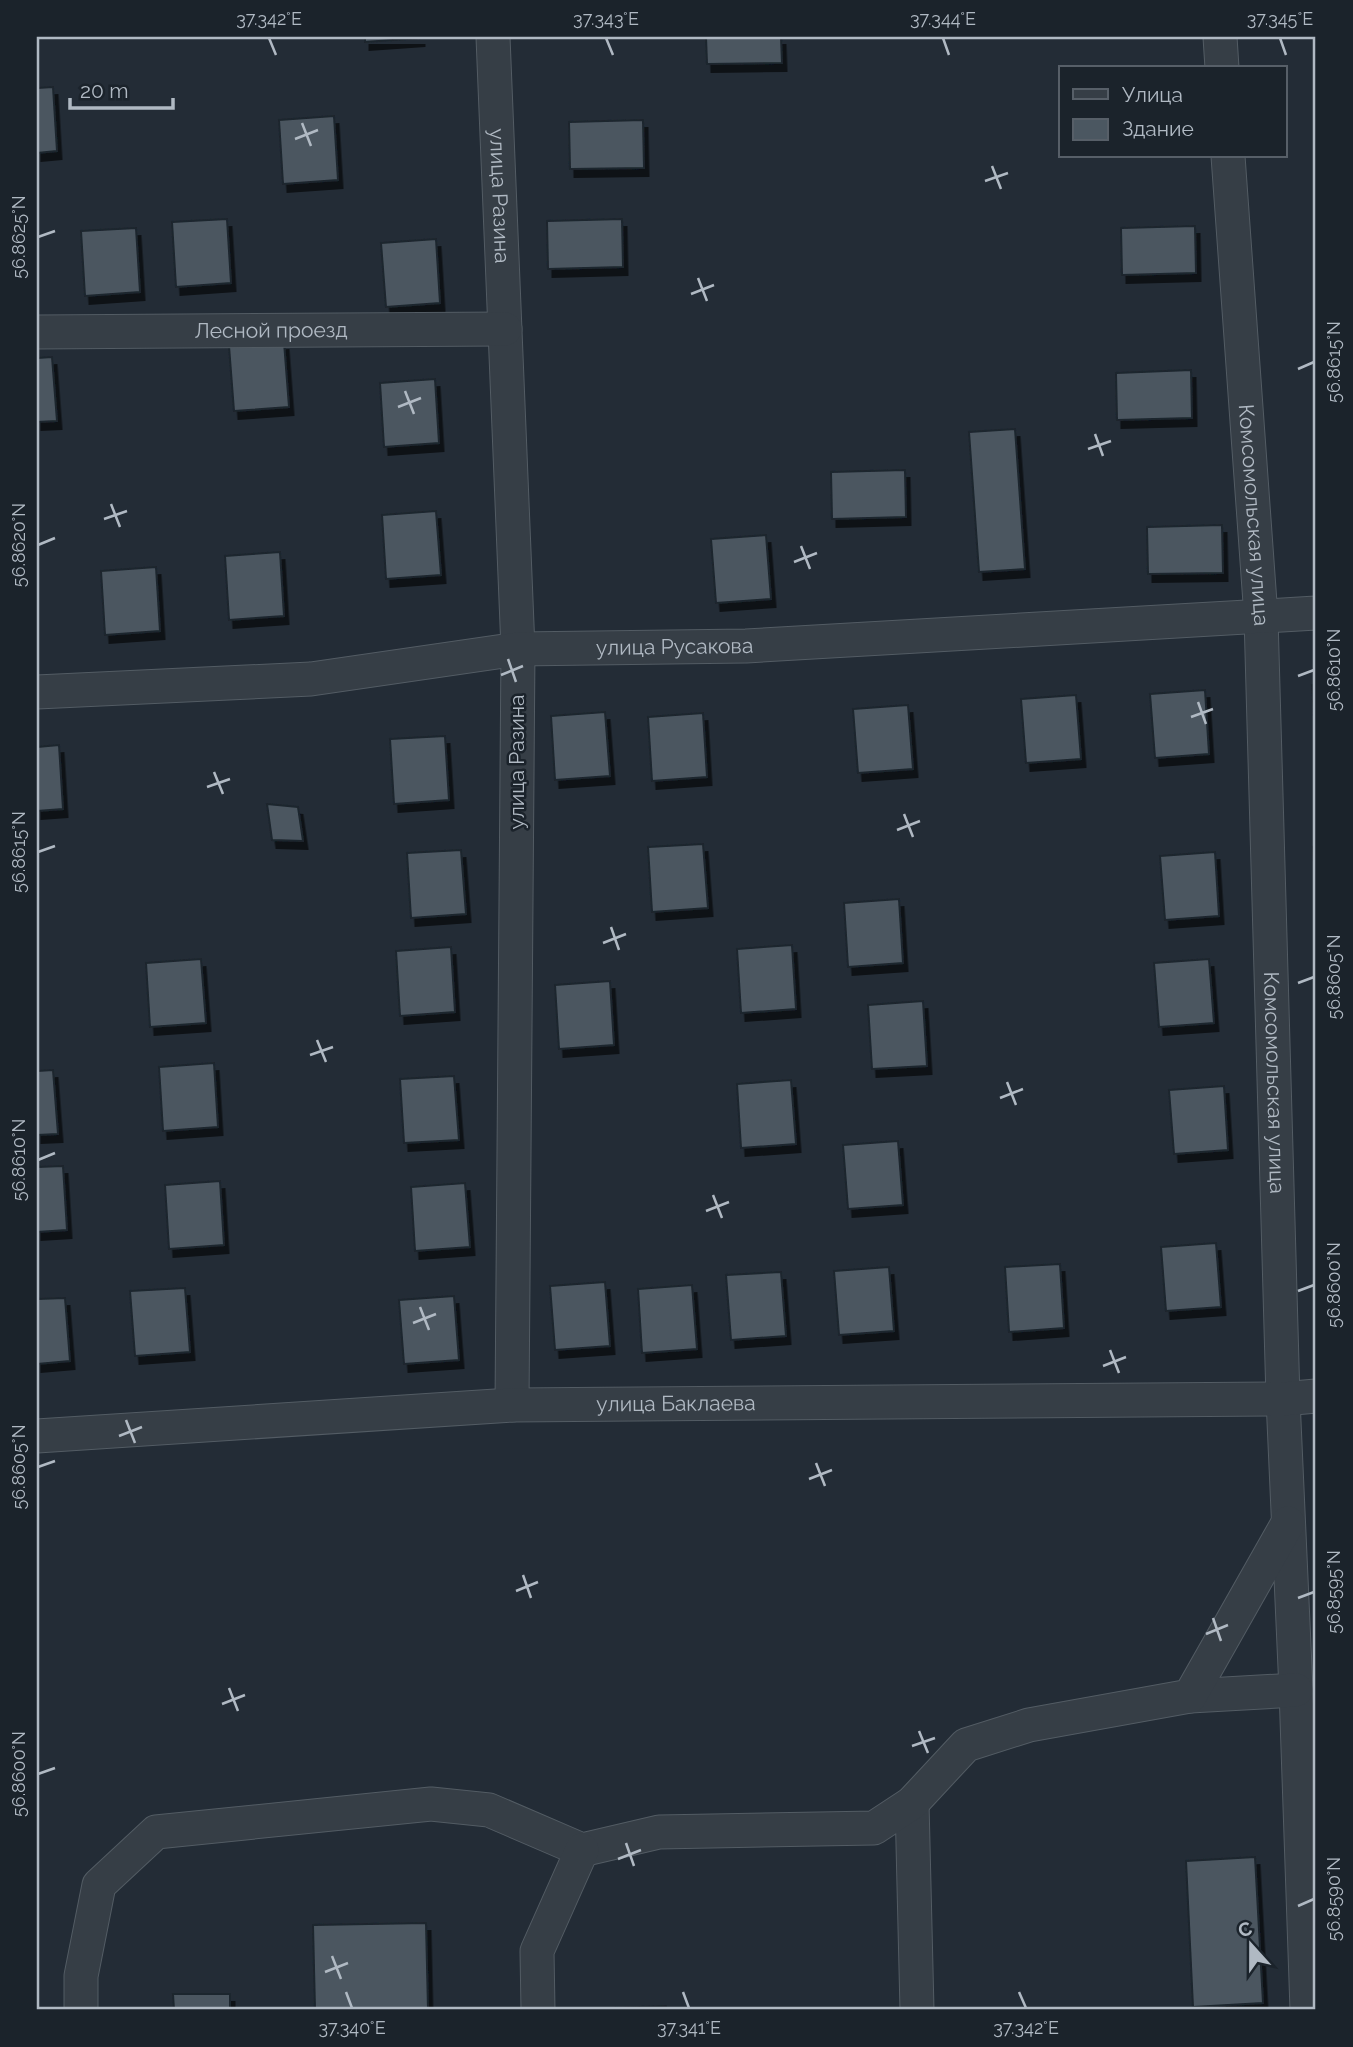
<svg xmlns="http://www.w3.org/2000/svg" width="1353" height="2047" font-family="Raleway,sans-serif">
<defs>
<filter id="shadow"><feDropShadow dx="4.5" dy="8" stdDeviation="0" flood-color="#0009"/></filter>
</defs>
<rect width="100%" height="100%" fill="#232c36"/>
<g fill="#4b5761" stroke="#1d252d" stroke-width="2" filter="url(#shadow)">
<polygon points="365,37 420,37 420,38 365,42"/>
<polygon points="706,37 781,37 782,63 707,64"/>
<polygon points="53,87 57,151 37,153 37,88"/>
<polygon points="334,116 338,180 283,184 279,120"/>
<polygon points="643,120 644,168 570,169 569,122"/>
<polygon points="227,219 231,283 176,287 172,222"/>
<polygon points="622,219 623,267 548,269 547,221"/>
<polygon points="1195,226 1196,273 1122,275 1121,228"/>
<polygon points="136,228 140,292 85,296 81,231"/>
<polygon points="436,239 440,303 386,307 381,243"/>
<polygon points="284,342 289,407 234,411 229,346"/>
<polygon points="52,357 57,421 37,422 37,358"/>
<polygon points="1191,370 1192,418 1117,420 1116,373"/>
<polygon points="435,379 439,443 384,447 380,383"/>
<polygon points="1015,429 1025,569 979,572 969,432"/>
<polygon points="905,470 906,517 832,519 831,472"/>
<polygon points="436,511 441,575 386,579 382,515"/>
<polygon points="1222,525 1223,573 1148,574 1147,527"/>
<polygon points="766,535 771,599 716,603 711,539"/>
<polygon points="280,552 284,616 229,620 225,556"/>
<polygon points="156,567 160,631 105,635 101,571"/>
<polygon points="1312,685 1316,685 1316,748"/>
<polygon points="1205,690 1209,754 1155,758 1150,694"/>
<polygon points="1076,695 1081,759 1026,763 1021,699"/>
<polygon points="908,705 913,769 858,773 853,709"/>
<polygon points="605,712 610,776 555,780 551,716"/>
<polygon points="703,713 707,777 652,781 648,717"/>
<polygon points="445,736 449,800 394,804 390,739"/>
<polygon points="59,745 63,809 37,811 37,747"/>
<polygon points="267,804 298,807 303,841 272,840"/>
<polygon points="703,844 708,908 652,912 648,847"/>
<polygon points="1316,846 1316,891 1313,847"/>
<polygon points="461,850 466,914 411,918 407,853"/>
<polygon points="1215,852 1219,916 1165,920 1160,856"/>
<polygon points="899,899 903,963 848,967 844,903"/>
<polygon points="792,945 796,1009 741,1013 737,949"/>
<polygon points="451,947 455,1012 400,1016 396,951"/>
<polygon points="201,959 206,1023 150,1027 146,963"/>
<polygon points="1209,959 1214,1023 1159,1027 1154,963"/>
<polygon points="610,981 614,1045 559,1049 555,985"/>
<polygon points="923,1001 927,1066 872,1069 868,1005"/>
<polygon points="214,1063 218,1127 163,1131 159,1067"/>
<polygon points="53,1070 58,1134 37,1135 37,1071"/>
<polygon points="454,1076 459,1140 404,1143 400,1079"/>
<polygon points="791,1080 796,1144 741,1148 737,1084"/>
<polygon points="1224,1086 1228,1150 1174,1154 1169,1090"/>
<polygon points="898,1141 903,1205 848,1209 843,1145"/>
<polygon points="63,1166 67,1230 37,1232 37,1167"/>
<polygon points="220,1181 224,1245 169,1249 165,1185"/>
<polygon points="465,1183 470,1247 415,1251 411,1187"/>
<polygon points="1216,1243 1221,1307 1166,1311 1161,1247"/>
<polygon points="1060,1264 1064,1328 1009,1332 1005,1267"/>
<polygon points="889,1267 894,1331 839,1335 834,1271"/>
<polygon points="781,1272 786,1336 731,1340 726,1275"/>
<polygon points="605,1282 610,1346 555,1350 550,1286"/>
<polygon points="692,1285 697,1349 642,1353 638,1289"/>
<polygon points="185,1288 190,1352 135,1356 130,1291"/>
<polygon points="454,1296 459,1360 404,1364 399,1300"/>
<polygon points="65,1298 70,1361 37,1364 37,1299"/>
<polygon points="1255,1857 1263,2003 1193,2007 1186,1861"/>
<polygon points="426,1923 428,2010 315,2010 313,1925"/>
<polygon points="173,1994 230,1994 230,2010 174,2010"/>
<polygon points="666,2006 666,2010 588,2010 588,2009"/>
</g>
<g fill="none" stroke-linecap="round" stroke-linejoin="round">
<defs>
<g id="minor">
<path id="s1" d="M 493,37 L 518,649 L 512,1405"/>
<polyline points="1220,37 1222,68"/>
<path id="s2" d="M 1228,156 L 1261,617 L 1283,1399 L 1296,1690 L 1307,2010"/>
<path id="s3" d="M 37,332 L 505,329"/>
<path id="s4" d="M 37,692 L 311,679 L 518,649 L 746,646 L 1316,613"/>
<path id="s5" d="M 37,1436 L 512,1405 L 1283,1399 L 1316,1396"/>
<polyline points="1190,1696 1296,1690"/>
<polyline points="912,1803 917,2010"/>
<polyline points="81,2010 81,1976 99,1885 156,1832 431,1804 489,1810 582,1850 659,1832 874,1828 912,1803 966,1745 1029,1725 1190,1696 1288,1523"/>
<polyline points="538,2010 537,1951 582,1850"/>
</g>
</defs>
<use href="#minor" stroke="#535c64" stroke-width="35"/>
<use href="#minor" stroke="#363e46" stroke-width="33"/>
</g>
<path fill="none" stroke="#b0b9c3" stroke-width="2.5" d="M 269,38 L 276,55M 606,38 L 613,55M 943,38 L 949,55M 1280,38 L 1286,55M 302,123 L 311,146M 295,139 L 318,130M 992,166 L 1001,189M 985,181 L 1008,173M 38,237 L 55,231M 698,278 L 707,301M 691,294 L 714,285M 1298,369 L 1314,362M 405,391 L 414,414M 398,407 L 421,398M 1095,434 L 1103,456M 1088,449 L 1111,441M 111,504 L 120,527M 104,519 L 127,511M 38,545 L 55,538M 801,546 L 810,569M 794,562 L 817,553M 508,659 L 516,682M 501,675 L 523,666M 1298,676 L 1314,670M 1198,702 L 1206,724M 1191,717 L 1213,709M 214,772 L 223,794M 207,787 L 230,779M 904,814 L 913,837M 897,830 L 920,821M 38,852 L 55,846M 611,927 L 619,950M 603,943 L 626,934M 1298,983 L 1314,977M 317,1040 L 326,1062M 310,1055 L 333,1047M 1007,1082 L 1016,1105M 1000,1098 L 1023,1089M 38,1160 L 55,1153M 713,1195 L 722,1218M 706,1211 L 729,1202M 1298,1291 L 1314,1285M 420,1307 L 429,1330M 413,1323 L 436,1314M 1110,1350 L 1119,1373M 1103,1366 L 1126,1357M 126,1420 L 135,1443M 119,1436 L 142,1427M 816,1463 L 825,1486M 38,1467 L 55,1461M 809,1479 L 832,1470M 523,1575 L 531,1598M 516,1591 L 538,1582M 1298,1598 L 1314,1592M 1213,1618 L 1221,1641M 1206,1634 L 1228,1625M 229,1688 L 238,1711M 222,1704 L 245,1695M 919,1731 L 928,1753M 912,1746 L 935,1738M 38,1774 L 55,1768M 626,1843 L 634,1866M 618,1859 L 641,1850M 1298,1906 L 1314,1899M 332,1956 L 341,1979M 325,1972 L 348,1963M 346,1992 L 352,2008M 683,1992 L 689,2008M 1019,1992 L 1026,2008"/>
<g text-anchor="middle" stroke-width="5" stroke-linejoin="round" paint-order="stroke">
<g font-size="21" fill="#b0b9c3" stroke="#1b232b">
<text dy="7" stroke="none"><textPath href="#s1" startOffset="159">улица Разина</textPath></text>
<text dy="7" stroke="none"><textPath href="#s3" startOffset="234">Лесной проезд</textPath></text>
<text dy="7" stroke="none"><textPath href="#s2" startOffset="360">Комсомольская улица</textPath></text>
<text dy="7" stroke="none"><textPath href="#s4" startOffset="640">улица Русакова</textPath></text>
<text transform="translate(517 762) rotate(-90)" y="7">улица Разина</text>
<text dy="7" stroke="none"><textPath href="#s2" startOffset="928">Комсомольская улица</textPath></text>
<text dy="7" stroke="none"><textPath href="#s5" startOffset="640">улица Баклаева</textPath></text>
</g>
</g>
<rect width="1353" height="2047" fill="none" stroke="#1b232b" stroke-width="77"/>
<rect x="1059" y="66" width="228" height="91" fill="#1b232b" stroke="#575f68" stroke-width="2"/>
<rect x="1073" y="89" width="35" height="10" fill="#363e46" stroke="#575f68" stroke-width="2"/>
<text x="1122" y="102" font-size="21" fill="#b0b9c3">Улица</text>
<rect x="1073" y="119" width="35" height="21" fill="#4b5761" stroke="#575f68" stroke-width="2"/>
<text x="1122" y="136" font-size="21" fill="#b0b9c3">Здание</text>
<g transform="translate(1251 1945) rotate(339)" stroke="#1b232b" stroke-width="5" paint-order="stroke">
<path d="M0-5L12 26L0 18L-12 26Z" fill="#b0b9c3"/>
<text y="-10" font-size="19" font-weight="bold" text-anchor="middle" fill="#b0b9c3">С</text>
</g>
<path d="M70 98v10h103v-10" fill="none" stroke="#b0b9c3" stroke-width="3.5"/>
<text x="80" y="98" font-size="21" fill="#b0b9c3" stroke="#1b232b" stroke-width="5" paint-order="stroke">20 m</text>
<rect x="38" y="38" width="1276" height="1970" fill="none" stroke="#b0b9c3" stroke-width="2.5"/>
<g font-size="18" text-anchor="middle" fill="#b0b9c3">
<text x="269" y="25">37.342°E</text>
<text x="606" y="25">37.343°E</text>
<text x="943" y="25">37.344°E</text>
<text x="1280" y="25">37.345°E</text>
<text transform="translate(19 237) rotate(-90)" y="6">56.8625°N</text>
<text transform="translate(1334 362) rotate(-90)" y="6">56.8615°N</text>
<text transform="translate(19 545) rotate(-90)" y="6">56.8620°N</text>
<text transform="translate(1334 670) rotate(-90)" y="6">56.8610°N</text>
<text transform="translate(19 852) rotate(-90)" y="6">56.8615°N</text>
<text transform="translate(1334 977) rotate(-90)" y="6">56.8605°N</text>
<text transform="translate(19 1160) rotate(-90)" y="6">56.8610°N</text>
<text transform="translate(1334 1285) rotate(-90)" y="6">56.8600°N</text>
<text transform="translate(19 1467) rotate(-90)" y="6">56.8605°N</text>
<text transform="translate(1334 1592) rotate(-90)" y="6">56.8595°N</text>
<text transform="translate(19 1774) rotate(-90)" y="6">56.8600°N</text>
<text transform="translate(1334 1899) rotate(-90)" y="6">56.8590°N</text>
<text x="352" y="2034">37.340°E</text>
<text x="689" y="2034">37.341°E</text>
<text x="1026" y="2034">37.342°E</text>
</g>
</svg>
